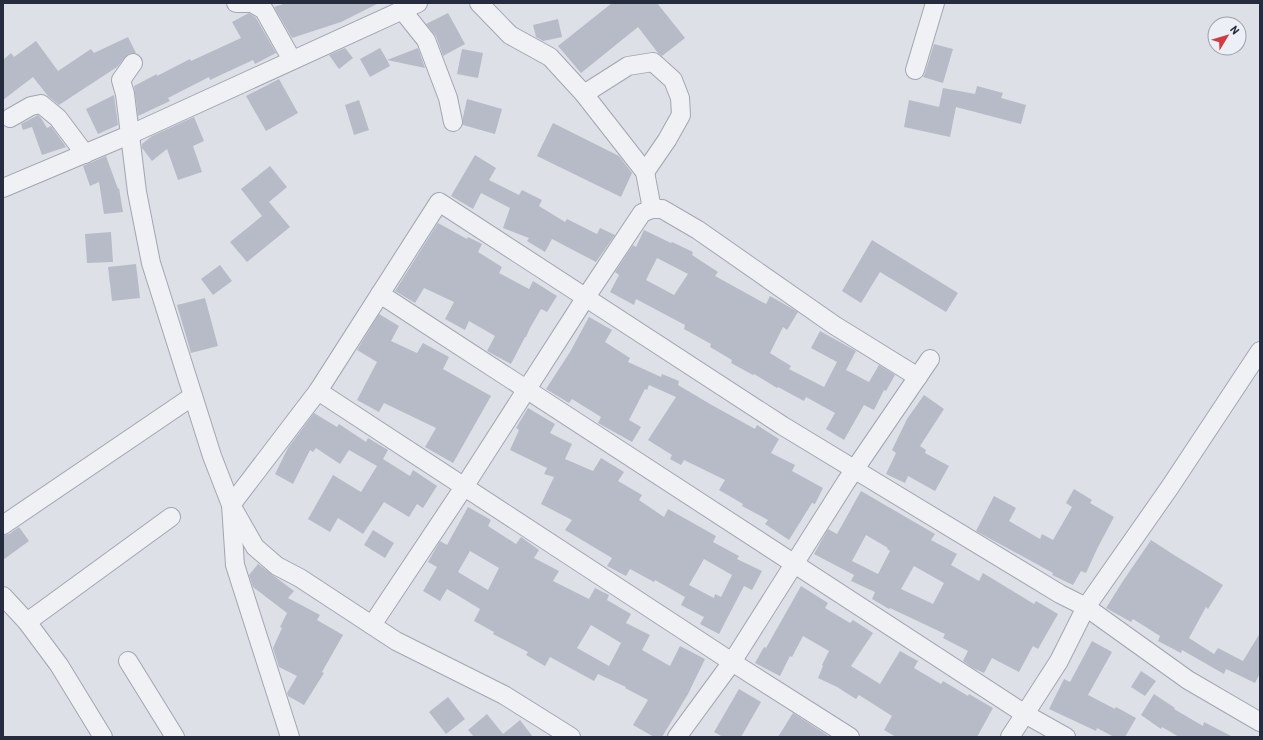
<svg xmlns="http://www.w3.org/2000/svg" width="1263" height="740" font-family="Barlow,sans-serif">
<rect width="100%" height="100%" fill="#dde0e7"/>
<g fill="#b7bbc7" fill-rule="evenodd">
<polygon points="286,3 379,3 341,22 292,38 274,7"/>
<polygon points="612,3 657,3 685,38 662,56 658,53 638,27 581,73 558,46"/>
<polygon points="249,13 256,18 276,53 255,64 253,60 210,80 209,77 168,98 170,101 138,116 134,86 157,74 157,76 190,59 191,61 241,38 232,22"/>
<polygon points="448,13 465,44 443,56 436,36 426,24"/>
<polygon points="558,19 562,37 543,41 536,37 533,25"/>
<polygon points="128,37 136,53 128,54 117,67 59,105 48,96 33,77 3,100 3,60 11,53 14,57 36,41 58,71 91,49 94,53"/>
<polygon points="934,44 953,49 943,83 923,77 925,73"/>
<polygon points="345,48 353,58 339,69 329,55"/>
<polygon points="380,48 387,60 418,48 425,68 387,60 390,66 370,77 360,59"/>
<polygon points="462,49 483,53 478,78 457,74"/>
<polygon points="279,79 298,113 266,131 246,96"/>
<polygon points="977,86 1003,93 1001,98 1026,105 1021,124 956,107 950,137 904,127 909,100 939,107 943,88 975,94"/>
<polygon points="114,95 118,125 98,134 86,109"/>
<polygon points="467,99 502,109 495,134 463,125 463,117"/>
<polygon points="359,100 369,130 354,135 345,105"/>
<polygon points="38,115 41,118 47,128 51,126 66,147 42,155 32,127 23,130 21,124"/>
<polygon points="194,117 204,141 193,146 202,172 178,180 167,149 152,161 142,148 142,144 152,136"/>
<polygon points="553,123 619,156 632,173 621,197 537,156"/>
<polygon points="475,155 496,168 489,180 519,195 522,190 542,200 539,206 565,222 567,219 597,234 600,228 615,235 596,262 552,239 545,252 527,241 529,238 503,228 510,208 481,193 473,209 451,196"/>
<polygon points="106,156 118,189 119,188 123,212 104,214 99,182 90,186 83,166"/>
<polygon points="270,166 287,187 269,202 290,227 247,262 230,242 262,216 241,189"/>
<polygon points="438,223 467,239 468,237 482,244 478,252 502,267 499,273 529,289 533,281 557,296 547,312 541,309 530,328 526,337 525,337 511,364 487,351 495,336 469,321 465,330 445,319 454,302 424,288 415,303 395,291"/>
<path d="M 644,230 L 671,243 L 672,242 L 693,252 L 692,255 L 718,272 L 715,276 L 766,304 L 770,296 L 798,312 L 787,330 L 783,327 L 770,353 L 791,366 L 789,369 L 824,387 L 837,362 L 811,348 L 820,331 L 856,351 L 846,370 L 869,382 L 879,365 L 895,375 L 886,391 L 884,390 L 874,410 L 864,405 L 844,440 L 826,429 L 835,413 L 806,397 L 804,401 L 778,387 L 777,388 L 754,374 L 753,375 L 731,363 L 732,360 L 710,347 L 711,344 L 684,329 L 685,325 L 636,299 L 634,305 L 610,292 L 619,275 L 615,272 L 633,245 L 636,247 ZM 657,258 L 688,274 L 674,295 L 646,280 Z"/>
<polygon points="111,232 113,262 87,263 85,234"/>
<polygon points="872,240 958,293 946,312 880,272 861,303 842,291"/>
<polygon points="136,264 140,298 112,301 108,267"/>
<polygon points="220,265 232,281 213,295 201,279"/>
<polygon points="205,298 218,346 191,353 177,305"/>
<polygon points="379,314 399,326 391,341 417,353 423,343 449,357 443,369 491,396 453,463 425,447 436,428 384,403 379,412 357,400 377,362 357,350"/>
<polygon points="589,317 612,330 605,342 630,358 628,362 661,377 662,374 679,381 678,385 710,404 755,429 757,425 779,439 771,453 795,465 792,471 823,488 815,504 812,503 789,540 765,524 768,520 742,506 743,504 719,490 725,480 684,460 681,465 670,459 672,455 648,440 676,397 649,385 647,390 645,389 629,420 641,427 632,442 598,423 601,417 572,399 569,403 546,389 570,352"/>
<polygon points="924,395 944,409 920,446 926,450 925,453 949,466 935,491 908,476 905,483 886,474 896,453 892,450 907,419"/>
<path d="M 528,408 L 555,424 L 550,433 L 572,444 L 565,459 L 593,471 L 601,458 L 624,472 L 618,481 L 642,495 L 639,500 L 664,517 L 668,509 L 716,536 L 713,542 L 739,556 L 737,559 L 762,571 L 752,590 L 744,586 L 719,634 L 700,624 L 704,617 L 681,605 L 685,597 L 655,580 L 654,582 L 630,569 L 626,576 L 607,566 L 612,558 L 565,530 L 572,520 L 541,504 L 554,477 L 544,474 L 547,468 L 510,450 L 519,430 L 516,428 ZM 704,559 L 732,575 L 721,597 L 715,594 L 714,598 L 689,585 Z"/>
<polygon points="314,413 337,427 339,424 366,442 368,438 388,450 383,459 410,476 413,470 437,486 423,508 417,504 409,517 384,502 363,534 338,518 330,532 308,519 333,475 361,492 377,466 349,450 340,464 316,448 313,452 310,450 293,484 275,474 288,448"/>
<polygon points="1074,489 1092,500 1090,503 1114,517 1098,547 1086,573 1081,571 1073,585 1052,575 1053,573 976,531 994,496 1016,508 1009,521 1040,539 1042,534 1053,540 1072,507 1066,503"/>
<path d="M 861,491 L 935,534 L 931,540 L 957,554 L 951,565 L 979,581 L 983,573 L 1034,604 L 1036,601 L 1058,614 L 1038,649 L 1033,646 L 1019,672 L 992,658 L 984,673 L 973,668 L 963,661 L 968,651 L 943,638 L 945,634 L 890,608 L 889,609 L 872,599 L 875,592 L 851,581 L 854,575 L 814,554 L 828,529 L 837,534 ZM 866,535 L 888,548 L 887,549 L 890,551 L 878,574 L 852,561 ZM 914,566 L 944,583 L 933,604 L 901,589 Z"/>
<path d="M 468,507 L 491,520 L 488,526 L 516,544 L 521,537 L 539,550 L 534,558 L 559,571 L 553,581 L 589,599 L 595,588 L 609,595 L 607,600 L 631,614 L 626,623 L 650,635 L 642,650 L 670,666 L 680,646 L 705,659 L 688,694 L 662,737 L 654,737 L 633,725 L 648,700 L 625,688 L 626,687 L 598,674 L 594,681 L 550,657 L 545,666 L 526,655 L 528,652 L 493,634 L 494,632 L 474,621 L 480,609 L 447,589 L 440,601 L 423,591 L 437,567 L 428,562 L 440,541 L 447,545 ZM 470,551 L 499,568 L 488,590 L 458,572 ZM 591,625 L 621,643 L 609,666 L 577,648 Z"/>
<polygon points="19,527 29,541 3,560 3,535 9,534"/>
<polygon points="373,530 394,543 385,558 364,545"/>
<polygon points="1151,540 1174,555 1197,569 1223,585 1208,609 1206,607 1189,638 1214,654 1218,648 1243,661 1260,633 1260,673 1255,683 1226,669 1224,674 1182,650 1181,653 1158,641 1160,636 1133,619 1131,622 1106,608 1123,581"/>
<polygon points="258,564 294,591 288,598 320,615 317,620 343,635 322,672 324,673 304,705 288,696 287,693 297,676 279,667 273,648 282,628 280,627 287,613 253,587 249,575"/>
<polygon points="801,586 828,603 825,608 850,623 853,620 873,633 851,666 880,684 900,651 918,661 914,668 941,684 943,681 968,696 969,694 993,708 977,737 896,737 884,730 892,716 859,695 856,699 837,687 818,678 823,666 822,665 829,651 803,636 792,657 790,656 780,676 755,663 764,647 766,648"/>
<polygon points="1092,641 1112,652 1088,695 1115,709 1116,707 1136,718 1125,737 1114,737 1097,728 1096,731 1049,709 1064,679 1070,682"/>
<polygon points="1141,671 1156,681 1145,696 1131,687"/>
<polygon points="739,689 761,702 741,737 723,737 714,732"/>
<polygon points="1154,694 1175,708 1174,709 1203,726 1204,722 1233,737 1179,737 1162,727 1161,729 1141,715"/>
<polygon points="448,697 465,719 446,734 429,712"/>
<polygon points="793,713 830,737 778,737"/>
<polygon points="487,714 503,734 520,720 533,737 474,737 468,730"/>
</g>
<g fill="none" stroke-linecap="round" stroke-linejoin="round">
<defs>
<g id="minor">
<polyline points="236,3 248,3"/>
<polyline points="252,3 264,10 292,60"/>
<polyline points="479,3 510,35 550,57 584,94 645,172 652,209"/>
<polyline points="402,10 426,40 448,98 453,122"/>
<polyline points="133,63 121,80 125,94 137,192 151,263 212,456 231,505 255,547 277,566 300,578 396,641 504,695 571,737"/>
<polyline points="915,70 935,3"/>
<polyline points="584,94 628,66 653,62 673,80 680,98 681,115 667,140 645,172"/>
<polyline points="10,118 31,106 41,104 58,118 85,154"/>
<polyline points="3,188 129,135 418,3"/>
<polyline points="380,294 1025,714 1066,737"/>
<polyline points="318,391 732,662 850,737"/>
<polyline points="3,525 193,396"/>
<polyline points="3,596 27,622 59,665 103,737"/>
<polyline points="27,622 171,517"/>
<polyline points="372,625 464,487 586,297 642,213 652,209 662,209 698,230 834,325 918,377"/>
<polyline points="128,661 175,737"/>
<polyline points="290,737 235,565 231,505 318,391 439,202 783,426 1060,594 1086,607 1188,680 1260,722"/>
<polyline points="677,737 732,662 846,482 930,359"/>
<polyline points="1010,737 1059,661 1086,607 1170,487 1260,351"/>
</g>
</defs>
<use href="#minor" stroke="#a2a6b1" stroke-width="20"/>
<use href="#minor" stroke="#eff1f5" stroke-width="18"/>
</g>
<rect width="1263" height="740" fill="none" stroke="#262c3e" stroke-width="8"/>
<g transform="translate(1227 36) rotate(52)"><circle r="19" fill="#eceff5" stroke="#9da1ac"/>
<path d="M0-3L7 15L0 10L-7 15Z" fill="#d23b44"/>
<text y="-6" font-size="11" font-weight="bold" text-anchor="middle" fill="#262c3e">N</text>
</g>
</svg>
